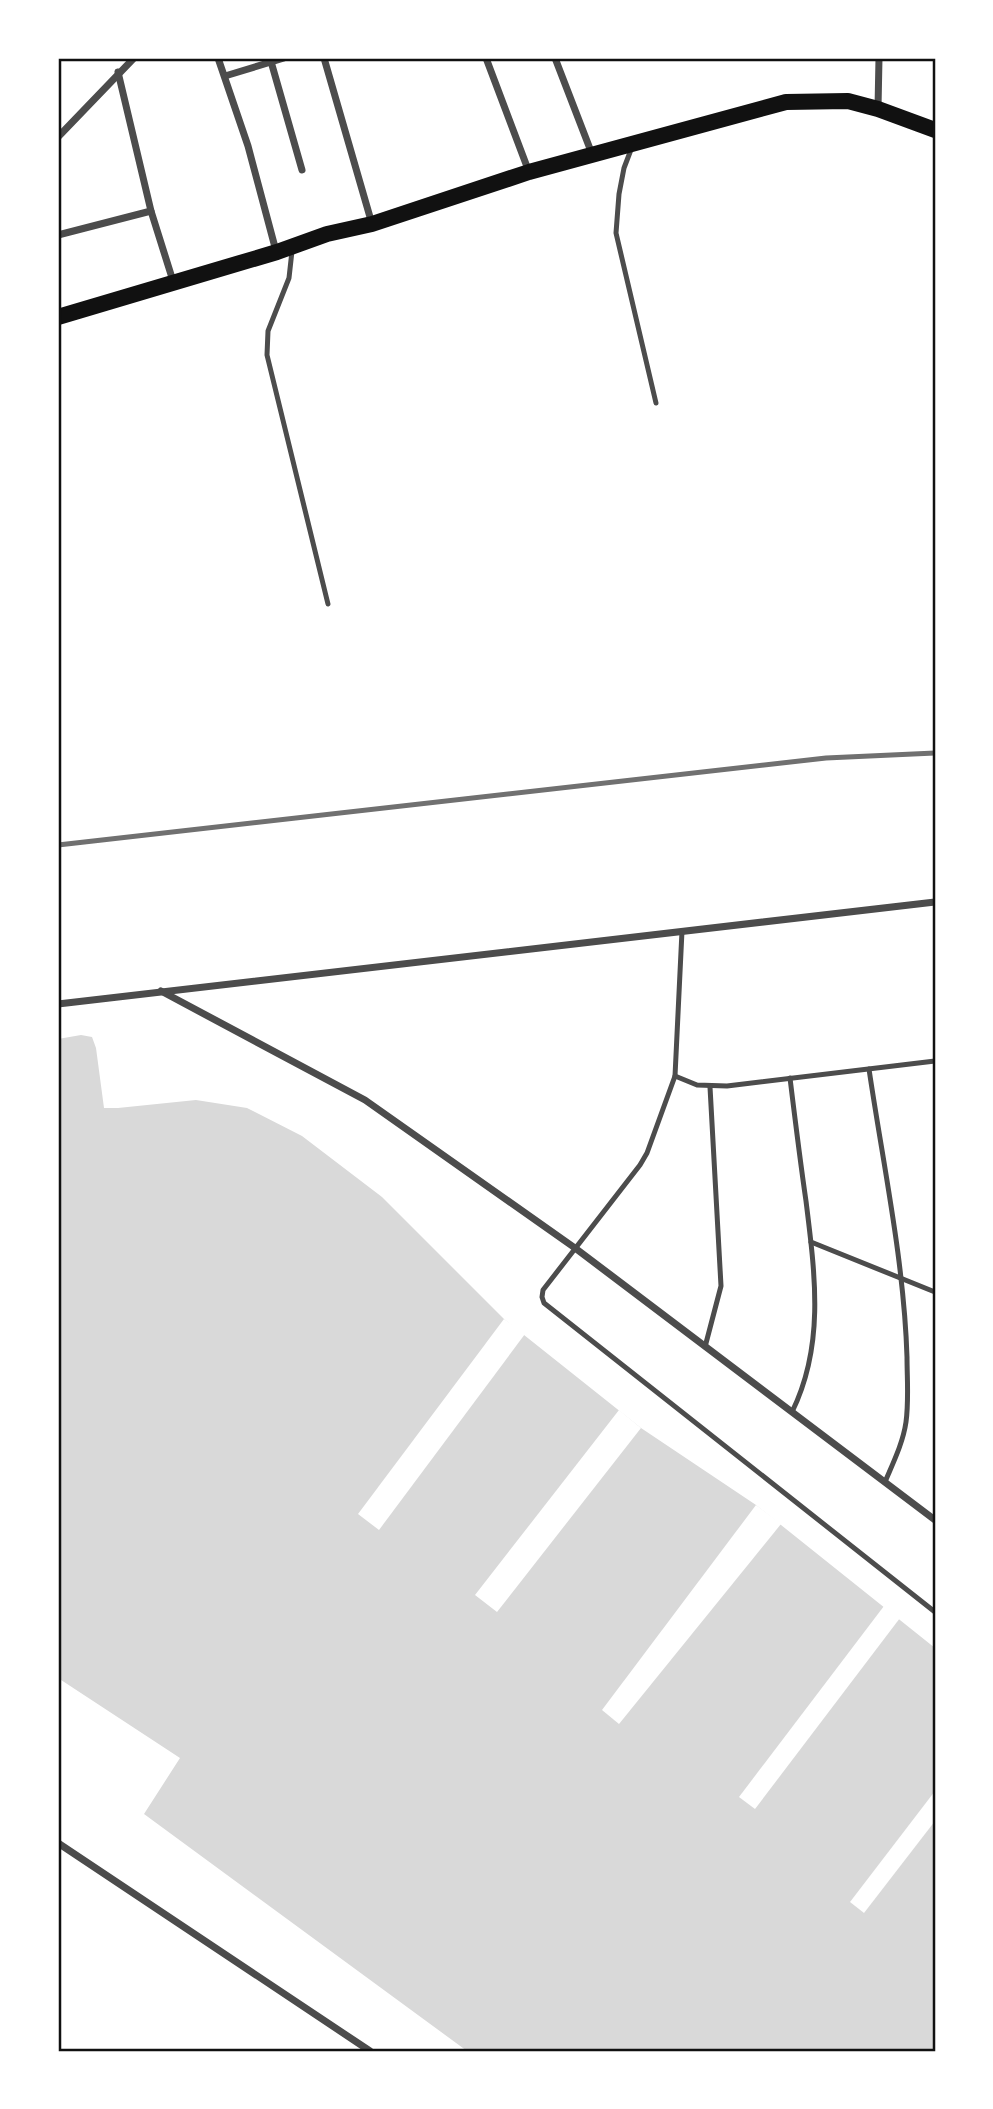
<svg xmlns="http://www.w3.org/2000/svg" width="993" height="2109" font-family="'Varela Round',sans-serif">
<rect width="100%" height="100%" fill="#fff"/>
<polygon fill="#d9d9d9" points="81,1035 92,1037 96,1048 104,1108 118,1108 196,1100 247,1108 302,1136 382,1197 504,1319 641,1428 756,1505 935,1648 935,2051 467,2051 144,1814 180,1758 58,1678 58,1039"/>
<g fill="#fff">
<polygon points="504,1319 525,1334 379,1530 358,1514"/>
<polygon points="619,1410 641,1428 497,1612 475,1595"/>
<polygon points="756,1505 781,1524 619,1724 602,1710"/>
<polygon points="884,1606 900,1618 755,1809 739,1797"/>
<polygon points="935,1791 935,1821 864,1913 850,1902"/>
</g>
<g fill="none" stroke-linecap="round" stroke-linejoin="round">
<g stroke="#4c4c4c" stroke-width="5">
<polyline points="632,147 624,168 619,194 616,233 656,403"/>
<polyline points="292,251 289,278 268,331 267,355 328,604"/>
<polyline points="682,931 675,1076 647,1153 640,1165 543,1290 542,1297 544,1303 935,1612"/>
<path d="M 869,1069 C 883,1164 904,1261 907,1357 C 907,1378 909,1400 906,1422 C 903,1443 893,1463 885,1482"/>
<polyline points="675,1076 697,1085 727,1086 935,1061"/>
<path d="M 790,1078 C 795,1119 800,1160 806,1201 C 815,1274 825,1345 792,1412"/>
<polyline points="811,1242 935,1292"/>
<polyline points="705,1347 721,1286 710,1087"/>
</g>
<g stroke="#4c4c4c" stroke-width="7">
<polyline points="218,58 248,146 276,251"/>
<polyline points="270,58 302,170"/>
<polyline points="324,58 372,224"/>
<polyline points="486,58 529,172"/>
<polyline points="555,58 592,154"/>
<polyline points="118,72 151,211 173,281"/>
<polyline points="225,76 284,58"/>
<polyline points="878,108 879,58"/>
<polyline points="58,137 134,58"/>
<polyline points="58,235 151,211"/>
<polyline points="161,991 365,1100 575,1248 935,1520"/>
<polyline points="58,1004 935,902"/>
<polyline points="58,1843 370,2051"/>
</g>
<polyline stroke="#111" stroke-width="16" points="58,317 277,252 327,234 372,224 529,172 786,102 848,101 878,109 935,130"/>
<polyline stroke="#707070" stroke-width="5" points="58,845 826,758 935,753"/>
</g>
<rect width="993" height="2109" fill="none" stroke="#ffffff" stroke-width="119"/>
<rect x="60" y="60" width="874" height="1990" fill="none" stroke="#111" stroke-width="2.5"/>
</svg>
